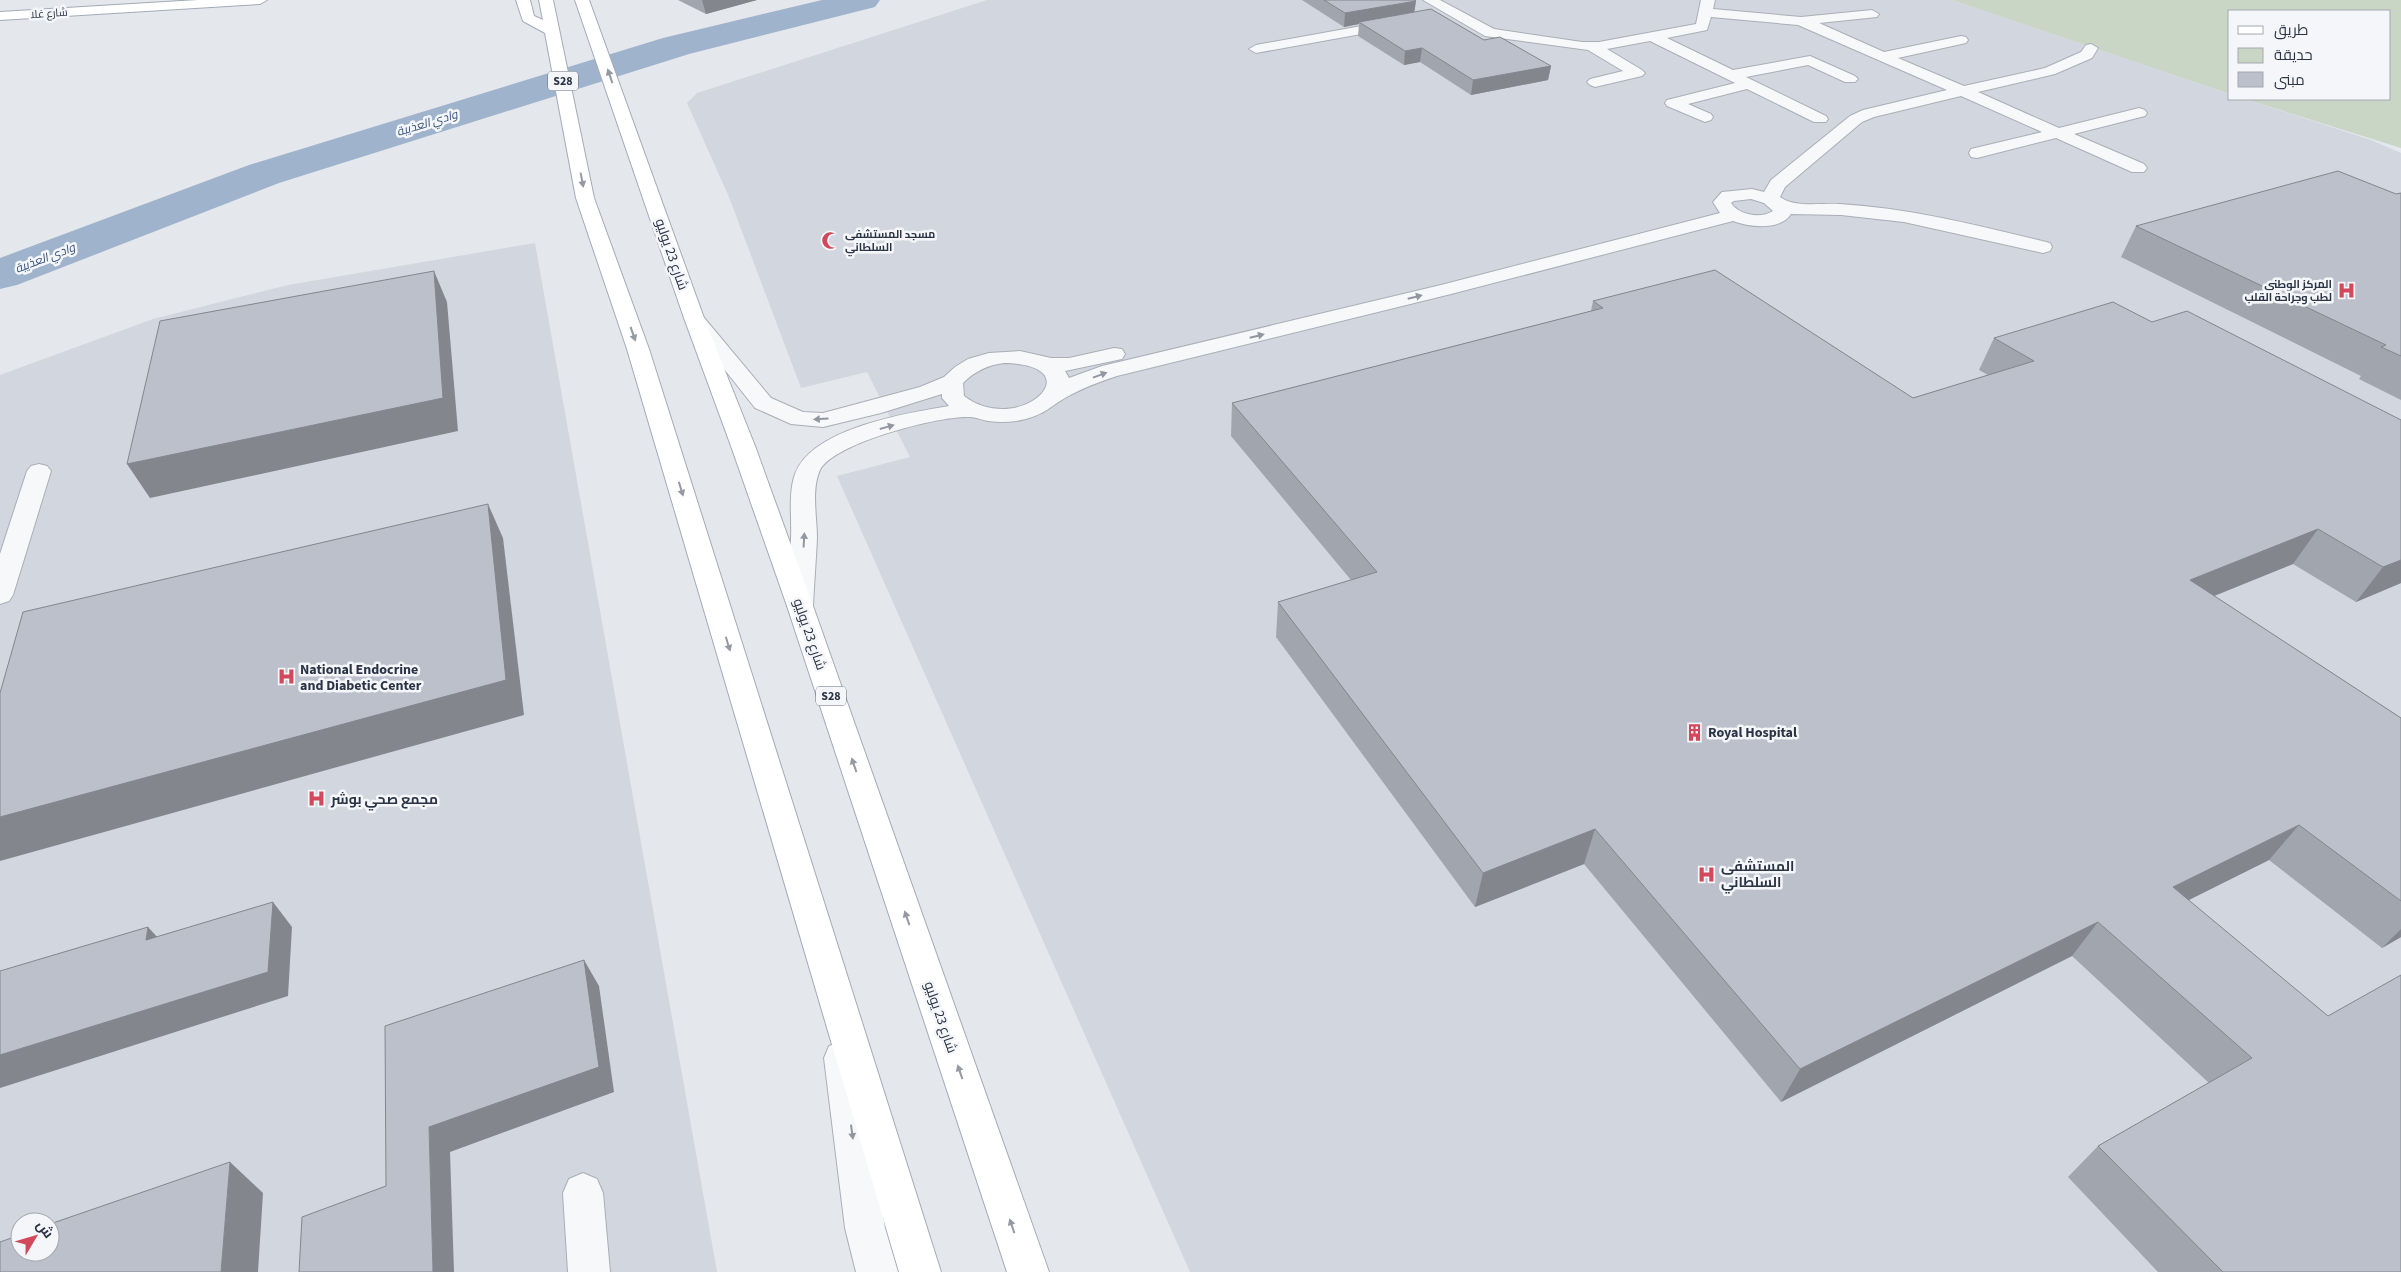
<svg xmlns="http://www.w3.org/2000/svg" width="2401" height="1272" font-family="'Source Sans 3',Cairo,sans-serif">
<rect width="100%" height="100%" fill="#e4e7ec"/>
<g fill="#d2d6de" fill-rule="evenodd">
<polygon points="987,0 1952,0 2230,94 2230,99 2245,99 2371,140 2401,153 2401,1272 1190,1272 837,476 910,457 867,372 801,388 729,197 687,103 697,93"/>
<path d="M 535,243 L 717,1272 L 0,1272 L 0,375 L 153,319 L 288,285 ZM 20,1222 L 50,1222 L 50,1252 L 20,1252 Z"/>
</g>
<polygon fill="#c9d6c5" points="1952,0 2401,0 2401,148 2245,99 2390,99 2390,11 2230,11 2230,94"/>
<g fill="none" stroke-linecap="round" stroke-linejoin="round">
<polygon fill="#9fb4cc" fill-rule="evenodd" points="822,0 880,0 875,7 689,54 279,183 17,285 0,289 0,258 249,165 663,38"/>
<defs>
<g id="minor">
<path d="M 1423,0 L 1440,0 L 1494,29 L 1582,42 L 1599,42 L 1696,24 L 1701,0 L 1715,0 L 1713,9 L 1801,17 L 1872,10 L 1879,14 L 1877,17 L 1819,23 L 1884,52 L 1961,36 L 1966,37 L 1968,40 L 1966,43 L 1898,58 L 1964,86 L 2045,68 L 2081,52 L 2086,45 L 2091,44 L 2098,48 L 2092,58 L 2055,74 L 1978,92 L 2059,128 L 2139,108 L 2145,110 L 2147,113 L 2145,116 L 2074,134 L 2144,164 L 2147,168 L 2144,172 L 2132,172 L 2056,138 L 1977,158 L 1971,157 L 1969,153 L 1971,149 L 2042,132 L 1961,96 L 1874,117 L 1862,122 L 1785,187 L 1780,197 C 1795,208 1821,203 1839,204 C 1910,208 1981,226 2050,243 L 2052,247 L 2050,251 L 2043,253 L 1904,222 L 1841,215 L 1791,214 C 1780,231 1749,227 1733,221 L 1451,294 L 1117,376 C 1099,382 1082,388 1065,398 C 1049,407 1047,413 1026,419 C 1014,422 1001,423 988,421 C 982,420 976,417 970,417 C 941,415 833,443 820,470 C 811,490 817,517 817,538 C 816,561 814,583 813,606 L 809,612 L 800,615 L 791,612 L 787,606 C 788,583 790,561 791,538 C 792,517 788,494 795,474 C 812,428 907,413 949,406 L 942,398 L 942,394 L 881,413 L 823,427 L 791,424 L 755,408 L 687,322 L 684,318 L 687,314 L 694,312 L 701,314 L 771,398 L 803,412 L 823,413 L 920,387 L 944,377 L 955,367 L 968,359 L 989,353 L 1020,351 L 1051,358 L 1069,358 L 1114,348 L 1122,349 L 1125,354 L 1122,359 L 1065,371 L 1069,378 L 1102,366 L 1441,285 L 1720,213 L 1713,202 L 1722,192 L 1752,189 L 1764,192 L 1771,180 L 1850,116 L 1863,110 L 1947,90 L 1798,25 L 1711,17 L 1707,30 L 1667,38 L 1733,70 L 1810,56 L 1855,76 L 1858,79 L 1855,82 L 1845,82 L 1808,65 L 1746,77 L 1826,116 L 1828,119 L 1826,122 L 1814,122 L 1747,89 L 1688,104 L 1711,114 L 1713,117 L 1711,120 L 1705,122 L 1667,106 L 1665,103 L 1667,100 L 1735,83 L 1650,41 L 1607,49 L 1642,70 L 1645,73 L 1642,76 L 1595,87 L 1590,85 L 1587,82 L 1590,79 L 1623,71 L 1588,50 L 1485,36 ZM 1751,199 L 1764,203 L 1773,211 C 1760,219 1739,215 1731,203 L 1734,201 ZM 1004,363 C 1096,365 1019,438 964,396 L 963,383 C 975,371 988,365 1004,363 Z"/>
<polygon points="1395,20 1400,21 1402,24 1400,27 1256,53 1249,49 1256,45"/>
<polygon points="39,464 47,466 51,471 13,595 9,601 0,604 0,554 27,471 31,466"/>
<polygon points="842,1041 855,1046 860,1058 885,1228 898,1272 856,1272 845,1228 824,1058 829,1046"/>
<polygon points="583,1173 597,1179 603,1193 610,1272 568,1272 563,1193 569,1179"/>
</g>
<g id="major">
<polygon points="198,0 267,0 260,4 0,20 0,12"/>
<polygon points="516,0 530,0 534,16 543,20 539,0 553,0 594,198 649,349 941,1272 899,1272 627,349 576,198 545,33 523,21"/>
<polygon points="575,0 589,0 704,318 755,446 813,606 1049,1272 1007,1272 787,606 731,446 684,318"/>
</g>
</defs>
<use href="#minor" stroke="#a9aeb7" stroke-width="2"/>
<use href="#major" stroke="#a3abb8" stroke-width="2"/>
<use href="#minor" fill="#f7f8fa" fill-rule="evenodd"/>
<use href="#major" fill="#fff" fill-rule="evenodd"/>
</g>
<g fill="#a1a5ae">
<polygon points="678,0 757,0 706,14"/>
<polygon points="1302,0 1415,0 1416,1 1414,12 1551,66 1548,80 1471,95 1420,62 1404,65 1358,36 1359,24 1344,27"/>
<polygon points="2401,193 2401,400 2359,379 2361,376 2121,257 2136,226 2396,194"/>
<polygon points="1593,301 1913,398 1988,375 1979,370 1994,338 2152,322 2401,420 2401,583 2356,602 2293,564 2214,596 2401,718 2401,937 2382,948 2269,860 2188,900 2401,1272 2158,1272 2068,1177 2098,1146 2209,1083 2072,956 1781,1102 1584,864 1475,907 1276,637 1278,602 1351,580 1231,436 1232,403 1591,311"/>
</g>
<g fill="#83868d">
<polygon points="702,0 757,0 706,14"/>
<polygon points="1416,1 1414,14 1359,22 1359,24 1344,27 1345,13"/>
<polygon points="1422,48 1420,62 1404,65 1405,51"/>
<polygon points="1551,66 1548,80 1471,95 1473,80"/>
<polygon points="434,271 447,302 458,431 150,498 127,464"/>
<polygon points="488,504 503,538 524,715 0,861 0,817"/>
<polygon points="2318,529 2293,564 2167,615 2190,580"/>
<polygon points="2401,560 2401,583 2356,602 2383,567"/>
<polygon points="2299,825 2269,860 2145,922 2173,887"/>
<polygon points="1595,829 1584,864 1475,907 1483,873"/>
<polygon points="273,902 292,927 288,996 0,1088 0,1055"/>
<polygon points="2098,922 2072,956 1781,1102 1800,1069"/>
<polygon points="148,927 171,952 146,940"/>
<polygon points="2401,929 2401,937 2382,948"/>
<polygon points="584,960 599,986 614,1092 450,1152 454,1272 433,1272 429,1127"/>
<polygon points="230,1162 263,1193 258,1272 221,1272"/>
</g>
<g fill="#bbc0ca" stroke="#83868d">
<polygon points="1324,0 1415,0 1416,1 1345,13"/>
<polygon points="1431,9 1484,40 1500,37 1551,66 1473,80 1422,48 1405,51 1359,22"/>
<polygon points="2338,171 2396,194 2401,193 2401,356 2381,347 2386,345 2136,226"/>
<polygon points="1715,270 1913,398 2034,361 1994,338 2113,302 2152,322 2187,311 2401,420 2401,560 2383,567 2318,529 2190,580 2401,718 2401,901 2299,825 2173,887 2328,1016 2401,975 2401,1272 2223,1272 2098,1146 2252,1058 2098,922 1800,1069 1595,829 1483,873 1278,602 1377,572 1232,403 1603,308 1593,301"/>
<polygon points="434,271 443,398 127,464 160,321"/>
<polygon points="488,504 506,680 0,817 0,693 23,612"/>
<polygon points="273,902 268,972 0,1055 0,971 148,927 146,940"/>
<polygon points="584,960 599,1067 429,1127 433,1272 299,1272 302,1217 386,1186 385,1026"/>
<polygon points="230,1162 221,1272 0,1272 0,1242 20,1235 20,1252 50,1252 50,1224"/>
</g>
<defs><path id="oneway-solid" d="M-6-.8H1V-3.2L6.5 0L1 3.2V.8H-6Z" transform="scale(1.25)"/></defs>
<g fill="#959aa2">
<use href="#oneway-solid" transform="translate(610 76) rotate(-109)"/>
<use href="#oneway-solid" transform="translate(582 180) rotate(79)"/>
<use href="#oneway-solid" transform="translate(633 334) rotate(71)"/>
<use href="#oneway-solid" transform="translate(681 489) rotate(73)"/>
<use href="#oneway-solid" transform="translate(728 644) rotate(73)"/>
<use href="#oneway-solid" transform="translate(854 765) rotate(-109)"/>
<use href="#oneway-solid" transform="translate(907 918) rotate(-109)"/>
<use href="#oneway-solid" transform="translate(960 1072) rotate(-109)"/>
<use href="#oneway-solid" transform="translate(1012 1226) rotate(-109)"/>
</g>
<g fill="#9196a0">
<use href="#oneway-solid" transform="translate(1415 297) rotate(-14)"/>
<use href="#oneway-solid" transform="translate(1257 336) rotate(-14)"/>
<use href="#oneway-solid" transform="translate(1100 375) rotate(-20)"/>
<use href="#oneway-solid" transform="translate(821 419) rotate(176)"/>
<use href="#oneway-solid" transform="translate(887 427) rotate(-16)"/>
<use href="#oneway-solid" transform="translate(804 540) rotate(-87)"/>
<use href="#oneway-solid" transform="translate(852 1132) rotate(82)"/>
</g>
<defs>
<symbol id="mosque-bare" viewBox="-9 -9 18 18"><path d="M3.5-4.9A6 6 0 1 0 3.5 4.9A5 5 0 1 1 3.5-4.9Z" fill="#d1495b" stroke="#f4f6f9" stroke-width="2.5" paint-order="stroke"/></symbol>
<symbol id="hospital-bare" viewBox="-9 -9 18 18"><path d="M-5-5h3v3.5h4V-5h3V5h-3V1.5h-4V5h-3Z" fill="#d1495b" stroke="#f4f6f9" stroke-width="2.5" paint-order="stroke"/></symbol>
<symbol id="building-bare" viewBox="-9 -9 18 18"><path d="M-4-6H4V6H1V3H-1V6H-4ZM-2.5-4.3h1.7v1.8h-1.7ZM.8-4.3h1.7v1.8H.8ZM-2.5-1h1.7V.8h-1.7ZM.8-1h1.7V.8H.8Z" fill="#d1495b" stroke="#f4f6f9" stroke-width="2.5" paint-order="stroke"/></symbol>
</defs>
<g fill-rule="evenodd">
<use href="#mosque-bare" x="818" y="228" width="25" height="25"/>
<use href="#hospital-bare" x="2334" y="278" width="25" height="25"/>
<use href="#hospital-bare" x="274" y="664" width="25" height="25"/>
<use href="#building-bare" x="1682" y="720" width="25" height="25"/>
<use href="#hospital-bare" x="304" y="786" width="25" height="25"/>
<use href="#hospital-bare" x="1694" y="862" width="25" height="25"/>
</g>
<g text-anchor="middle" stroke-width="5" stroke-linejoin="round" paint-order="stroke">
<g font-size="11" fill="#2b3445" stroke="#f4f6f9">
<text transform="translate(49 13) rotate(-4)" y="4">شارع غلا</text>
</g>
<g font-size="11" font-weight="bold" fill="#2b3445" stroke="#f4f6f9" text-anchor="start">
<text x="845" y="238">مسجد المستشفى<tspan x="845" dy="13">السلطاني</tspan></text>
<text x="2332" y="288" text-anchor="end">المركز الوطني<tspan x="2332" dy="13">لطب وجراحة القلب</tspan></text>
</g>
<g fill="#f4f6f9" stroke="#676e7b" stroke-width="1">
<rect x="548" y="71.5" width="30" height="19" rx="4"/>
<rect x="816" y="686.5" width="30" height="19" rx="4"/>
</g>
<g font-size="12" font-weight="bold" fill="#2b3445">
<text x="563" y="85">S28</text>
<text x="831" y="700">S28</text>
</g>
<g font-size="12" font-style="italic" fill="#34527a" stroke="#f4f6f9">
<text transform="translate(427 123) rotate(-17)" y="4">وادي العذيبة</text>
<text transform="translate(45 258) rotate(-21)" y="4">وادي العذيبة</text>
</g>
<g font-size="14" fill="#2b3445" stroke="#f4f6f9">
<text transform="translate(672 254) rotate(71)" y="5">شارع 23 يوليو</text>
<text transform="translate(810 634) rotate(71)" y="5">شارع 23 يوليو</text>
<text transform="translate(941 1017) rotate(71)" y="5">شارع 23 يوليو</text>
</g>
<g font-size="14" font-weight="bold" fill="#2b3445" stroke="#f4f6f9" text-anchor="start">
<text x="300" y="674">National Endocrine<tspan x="300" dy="16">and Diabetic Center</tspan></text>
<text x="1708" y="737">Royal Hospital</text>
<text x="331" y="804">مجمع صحي بوشر</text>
<text x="1721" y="871">المستشفى<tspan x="1721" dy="16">السلطاني</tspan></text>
</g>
</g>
<rect x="2228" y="10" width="162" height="90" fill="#f4f6f9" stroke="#a4a8b1"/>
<rect x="2238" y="26" width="25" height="8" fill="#ffffff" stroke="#a4a8b1"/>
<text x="2274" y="35" font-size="15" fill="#2b3445">طريق</text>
<rect x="2238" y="48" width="25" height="15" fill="#c9d6c5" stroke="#a4a8b1"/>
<text x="2274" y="60" font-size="15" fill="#2b3445">حديقة</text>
<rect x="2238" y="72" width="25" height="15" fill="#bbc0ca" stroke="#a4a8b1"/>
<text x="2274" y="85" font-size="15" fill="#2b3445">مبنى</text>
<g transform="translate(35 1237) rotate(52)"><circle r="24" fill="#f4f6f9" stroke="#a4a8b1"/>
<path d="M0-4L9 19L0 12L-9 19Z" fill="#d1495b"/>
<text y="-8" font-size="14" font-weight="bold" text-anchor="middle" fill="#2b3445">ش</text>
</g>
</svg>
